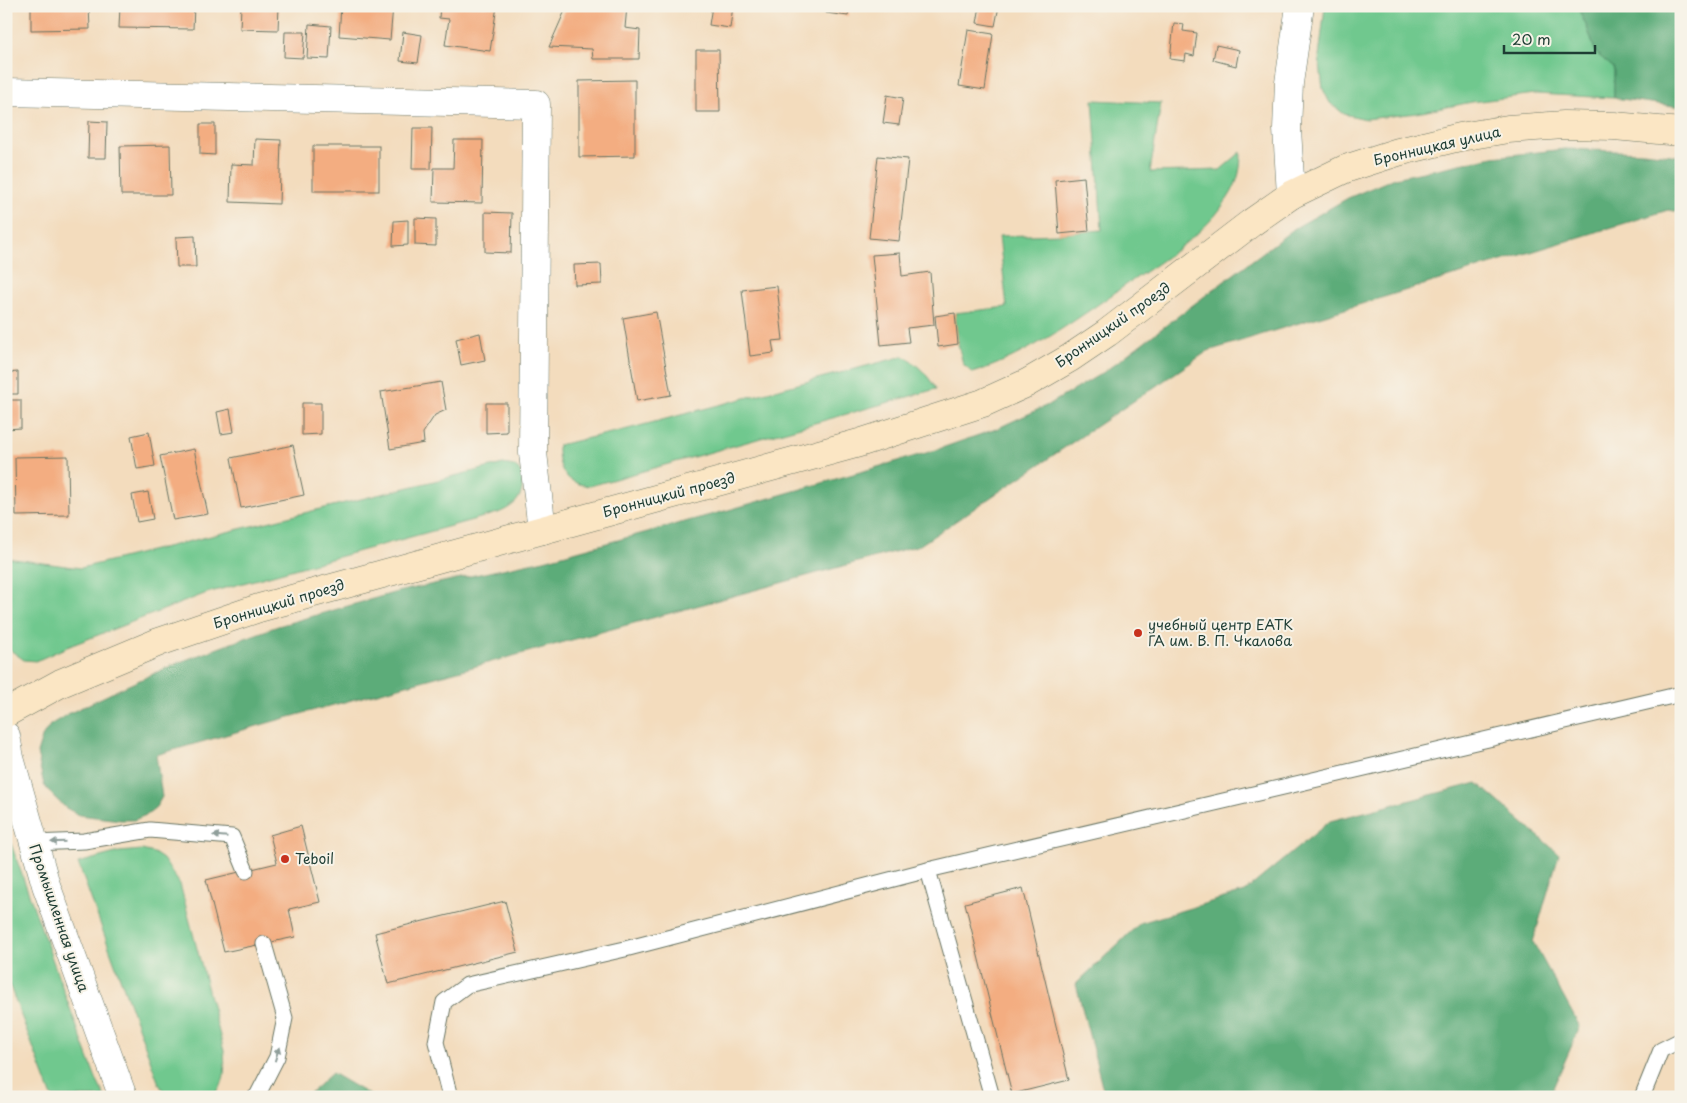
<svg xmlns="http://www.w3.org/2000/svg" width="1687" height="1103" font-family="'Playpen Sans',sans-serif">
<rect width="100%" height="100%" fill="#f7f3e8"/>
<filter id="ink" filterUnits="userSpaceOnUse"><feTurbulence type="fractalNoise" baseFrequency=".02" numOctaves="2"/><feDisplacementMap in="SourceGraphic" scale="10" xChannelSelector="R" yChannelSelector="G"/><feConvolveMatrix kernelMatrix="1 2 1 2 8 2 1 2 1" color-interpolation-filters="sRGB"/></filter>
<filter id="wash" filterUnits="userSpaceOnUse"><feTurbulence type="fractalNoise" baseFrequency=".0096" numOctaves="4" result="noise"/><feDisplacementMap in="SourceGraphic" scale="20" xChannelSelector="R" yChannelSelector="G"/><feGaussianBlur stdDeviation="1.12" result="paint"/><feColorMatrix in="noise" values="0 0 0 0 0 0 0 0 0 0 0 0 0 0 0 0 0 1.4 0 .05"/><feComposite in="paint" operator="in"/></filter>
<g filter="url(#wash)">
<rect width="100%" height="100%" fill="#f3dcbd"/>
<g fill="#6fc88e" stroke="#478261">
<polygon points="1325,6 1577,6 1587,27 1596,53 1614,68 1614,98 1535,94 1472,102 1417,113 1366,119 1344,114 1330,103 1323,89 1319,57"/>
<path d="M 1093,100 L 1161,103 L 1150,172 L 1220,170 L 1241,152 C 1241,174 1236,188 1223,205 C 1204,234 1161,261 1133,280 C 1084,314 1029,356 972,373 L 963,364 L 958,344 L 955,313 L 1007,307 L 999,236 L 1059,234 L 1102,230 Z"/>
<path d="M 904,356 C 918,365 927,374 936,389 L 590,486 C 565,484 557,468 558,445 L 624,430 Z"/>
<path d="M 503,464 L 514,466 L 521,472 C 526,494 518,505 498,513 L 207,593 L 67,647 L 36,661 L 24,660 L 6,647 L 6,558 L 81,568 Z"/>
<polygon points="6,830 68,1003 97,1081 105,1097 52,1097 6,976"/>
<path d="M 142,850 L 154,853 L 163,859 L 180,884 L 224,1051 C 225,1066 227,1090 209,1096 C 200,1099 179,1097 169,1097 L 166,1095 L 159,1084 L 78,863 L 119,852 Z"/>
</g>
<g fill="#5bac79" stroke="#3d7456">
<polygon points="1577,6 1681,6 1681,107 1614,98 1614,68 1596,53 1587,27"/>
<polygon points="1565,149 1643,152 1681,156 1681,212 1668,210 1208,351 920,545 271,722 156,755 162,797 156,807 146,815 134,820 120,820 79,815 66,808 53,796 44,785 37,753 42,737 50,725 68,714 124,687 180,662 278,626 397,592 544,560 725,511 933,451 996,429 1050,404 1104,372 1295,228 1348,198 1395,178 1493,157"/>
<polygon points="1477,783 1559,854 1533,942 1580,1027 1549,1097 1105,1097 1076,984 1140,923 1244,892 1330,821"/>
<polygon points="332,1073 373,1097 306,1097"/>
</g>
<g id="blocks">
<g fill="#f3ad81">
<polygon points="31,6 89,6 90,29 31,30"/>
<polygon points="120,6 194,6 193,29 119,28"/>
<polygon points="241,6 279,6 278,30 240,29"/>
<polygon points="341,6 393,6 390,40 339,36"/>
<polygon points="440,6 497,6 490,51 445,45 449,19 439,18"/>
<polygon points="567,6 627,6 625,28 640,30 639,59 593,59 592,49 549,47"/>
<polygon points="712,6 733,6 730,28 709,25"/>
<polygon points="827,6 850,6 848,16 826,13"/>
<polygon points="980,6 999,6 995,26 977,23"/>
<polygon points="1174,23 1184,24 1183,31 1197,33 1194,56 1186,54 1185,61 1170,59"/>
<polygon points="309,24 331,26 329,59 307,58"/>
<polygon points="968,30 993,34 985,90 959,86"/>
<polygon points="285,32 305,32 303,58 284,57"/>
<polygon points="403,32 422,35 418,63 400,61"/>
<polygon points="1216,45 1239,50 1236,66 1213,60"/>
<polygon points="696,50 719,50 720,112 696,112"/>
<polygon points="635,80 635,156 579,157 579,81"/>
<polygon points="887,95 903,98 899,125 883,123"/>
<polygon points="89,121 107,122 106,158 88,158"/>
<polygon points="200,124 215,124 215,155 200,154"/>
<polygon points="413,128 432,128 431,169 412,169"/>
<polygon points="255,139 281,140 279,204 230,202 231,164 254,165"/>
<polygon points="454,140 483,140 482,203 433,202 434,168 453,168"/>
<polygon points="170,145 171,195 121,195 120,146"/>
<rect x="313" y="146" width="66" height="45"/>
<polygon points="878,156 908,159 899,241 869,238"/>
<polygon points="1084,177 1089,231 1059,234 1055,180"/>
<polygon points="485,212 512,213 511,253 485,252"/>
<polygon points="415,218 436,219 436,246 415,245"/>
<polygon points="408,220 408,245 393,246 394,221"/>
<polygon points="195,236 196,267 177,267 176,237"/>
<polygon points="900,253 902,276 930,272 934,325 907,328 909,342 881,345 872,255"/>
<polygon points="601,264 602,284 575,285 574,265"/>
<polygon points="777,286 783,340 772,341 774,353 750,356 742,290"/>
<polygon points="656,312 671,395 637,401 623,318"/>
<polygon points="955,313 958,344 938,347 935,316"/>
<polygon points="480,333 485,360 461,365 456,339"/>
<polygon points="18,372 18,394 6,394 6,373"/>
<polygon points="441,382 446,410 435,415 423,433 424,443 390,449 381,392"/>
<polygon points="6,400 21,400 21,428 6,429"/>
<polygon points="302,403 321,403 321,434 302,435"/>
<polygon points="486,403 507,403 507,432 486,433"/>
<polygon points="230,409 234,432 221,434 217,412"/>
<polygon points="149,432 155,466 137,469 131,436"/>
<polygon points="293,445 304,495 241,508 231,458"/>
<polygon points="194,449 208,514 173,520 160,456"/>
<polygon points="68,456 69,515 16,516 15,457"/>
<polygon points="148,492 153,519 137,522 132,495"/>
<polygon points="301,826 320,902 289,909 295,937 224,952 206,880 277,863 270,835"/>
<polygon points="1023,888 1069,1080 1012,1094 965,903"/>
<polygon points="505,901 518,952 388,984 375,933"/>
</g>
</g>
</g>
<g filter="url(#ink)">
<use href="#blocks" fill-opacity="0" stroke="#697564" stroke-width="1"/>
<g fill="none" stroke-linecap="round" stroke-linejoin="round">
<defs>
<g id="lane">
<polyline points="33,843 84,841 150,830 232,837 246,871"/>
<polyline points="928,870 992,1097"/>
<polyline points="255,1097 257,1096 277,1057 285,1018 264,944"/>
<polyline points="450,1097 436,1042 444,1002 467,985 625,949 928,870 1681,694"/>
<polyline points="1642,1097 1661,1050 1681,1040"/>
</g>
<g id="street">
<polyline points="6,92 536,104 533,453 542,530"/>
<polyline points="1291,195 1287,129 1289,83 1300,6"/>
<polyline points="6,736 10,758 46,885 123,1097"/>
</g>
<polyline id="secondary" points="6,713 61,683 159,642 259,608 859,443 983,403 1027,383 1070,358 1107,333 1251,223 1291,195 1345,169 1398,152 1460,137 1508,129 1564,125 1614,126 1681,132"/>
</defs>
<use href="#lane" stroke="#697564" stroke-width="17"/>
<use href="#street" stroke="#697564" stroke-width="29"/>
<use href="#secondary" stroke="#697564" stroke-width="29"/>
<use href="#lane" stroke="#fff" stroke-width="15"/>
<use href="#street" stroke="#fff" stroke-width="28"/>
<use href="#secondary" stroke="#fbe6c4" stroke-width="28"/>
</g>
<defs><path id="oneway-solid" d="M-6-.8H1V-3.2L6.5 0L1 3.2V.8H-6Z" transform="scale(1.25)"/></defs>
<g fill="#8f9e9a">
<use href="#oneway-solid" transform="translate(220 836) rotate(-175)"/>
<use href="#oneway-solid" transform="translate(58 842) rotate(178)"/>
<use href="#oneway-solid" transform="translate(277 1054) rotate(-73)"/>
</g>
</g>
<g fill="#c8321e" stroke="#f7f3e8" stroke-width="2">
<circle cx="1138" cy="633" r="5"/>
<circle cx="285" cy="859" r="5"/>
</g>
<g text-anchor="middle" stroke-width="4" stroke-linejoin="round" paint-order="stroke">
<g font-size="14" fill="#1f3d34" stroke="#f7f3e8">
<text transform="translate(1437 146) rotate(-13)" y="5">Бронницкая улица</text>
<text transform="translate(1113 325) rotate(-35)" y="5">Бронницкий проезд</text>
<text transform="translate(669 495) rotate(-15)" y="5">Бронницкий проезд</text>
<text transform="translate(279 604) rotate(-17)" y="5">Бронницкий проезд</text>
<text transform="translate(59 918) rotate(71)" y="5">Промышленная улица</text>
</g>
<g font-size="14" fill="#1f3d34" stroke="#f7f3e8" text-anchor="start">
<text x="1148" y="630">учебный центр ЕАТК<tspan x="1148" dy="16">ГА им. В. П. Чкалова</tspan></text>
<text x="295" y="864">Teboil</text>
</g>
</g>
<rect width="1687" height="1103" fill="none" stroke="#f7f3e8" stroke-width="25"/>
<path d="M1504 45v8h91v-8" fill="none" stroke="#1f3d34" stroke-width="2.5"/>
<text x="1512" y="45" font-size="15" fill="#1f3d34" stroke="#f7f3e8" stroke-width="4" paint-order="stroke">20 m</text>
</svg>
